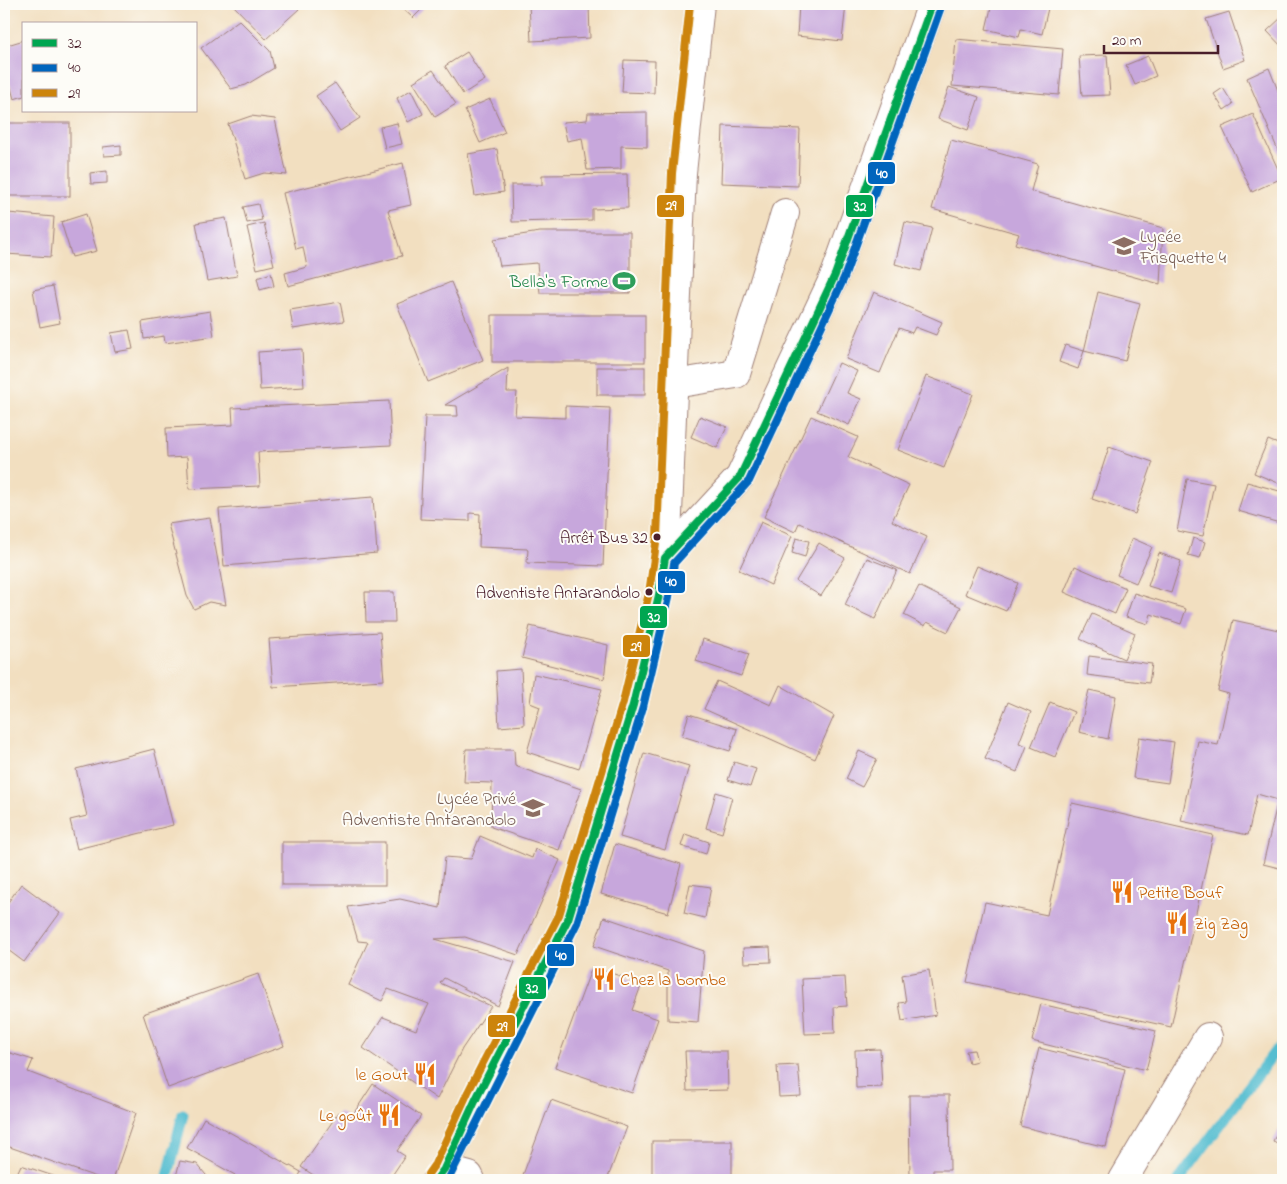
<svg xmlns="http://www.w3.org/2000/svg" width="1287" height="1184" font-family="'Indie Flower',sans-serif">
<rect width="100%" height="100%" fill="#fdfcf7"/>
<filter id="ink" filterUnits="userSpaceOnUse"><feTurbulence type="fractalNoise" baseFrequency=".02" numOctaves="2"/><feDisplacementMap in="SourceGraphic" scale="10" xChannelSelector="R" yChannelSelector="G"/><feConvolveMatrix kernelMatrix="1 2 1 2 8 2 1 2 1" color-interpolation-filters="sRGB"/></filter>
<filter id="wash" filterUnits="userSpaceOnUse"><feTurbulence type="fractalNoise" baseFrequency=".0096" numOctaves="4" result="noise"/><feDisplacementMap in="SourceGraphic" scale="20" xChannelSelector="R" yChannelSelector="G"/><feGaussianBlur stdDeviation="1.12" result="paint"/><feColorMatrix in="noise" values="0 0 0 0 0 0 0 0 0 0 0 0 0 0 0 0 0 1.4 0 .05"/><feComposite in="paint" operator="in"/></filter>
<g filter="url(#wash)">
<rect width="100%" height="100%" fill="#f2dfc0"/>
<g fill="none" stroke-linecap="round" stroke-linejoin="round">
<g stroke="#54bdd0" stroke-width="11">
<polyline points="167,1180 183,1114"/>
<polyline points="1179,1180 1276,1050 1283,1048"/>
</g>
</g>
<g id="blocks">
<g fill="#c7a7dc">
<polygon points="232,4 294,4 299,9 266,39"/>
<polygon points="398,4 427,4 413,18"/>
<polygon points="529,4 589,4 590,38 531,41"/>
<polygon points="799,4 846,4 842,41 797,36"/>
<polygon points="992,4 1049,4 1042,34 1021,29 1019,37 986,29"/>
<polygon points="1229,12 1245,60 1223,68 1206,19"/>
<polygon points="1283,16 1283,48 1267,31"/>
<polygon points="239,20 270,51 274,68 246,85 231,89 201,48"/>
<polygon points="956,39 1063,49 1059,95 952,86"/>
<polygon points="24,40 24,96 14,99 4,63 4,46"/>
<polygon points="467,52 485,80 463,94 445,66"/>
<polygon points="1107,55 1110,95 1082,96 1079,56"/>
<polygon points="1148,56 1156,76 1135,85 1126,65"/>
<polygon points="624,60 655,61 654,93 622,92"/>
<polygon points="1269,68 1283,103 1283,162 1247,78"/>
<polygon points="433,70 456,104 435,117 413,82"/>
<polygon points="335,83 360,118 340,131 316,96"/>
<polygon points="949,87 979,97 968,130 938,119"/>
<polygon points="1223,88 1233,104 1224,110 1214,94"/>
<polygon points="411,90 423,114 408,122 397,98"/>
<polygon points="490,99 505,132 480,143 465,110"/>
<polygon points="647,112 647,147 621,146 621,169 587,170 582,138 567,141 563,122 587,120 588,113"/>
<polygon points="1253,114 1282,178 1252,192 1222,127"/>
<polygon points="251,116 275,119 287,175 264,173 245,179 228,124"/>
<rect x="5" y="123" width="65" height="73"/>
<polygon points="397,123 402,144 385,148 380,127"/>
<polygon points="723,126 800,129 798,186 721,183"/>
<polygon points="951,140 1038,164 1031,191 1163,228 1160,284 1015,244 1019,234 932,209"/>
<polygon points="121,145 121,155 104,156 103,147"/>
<polygon points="497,149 504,192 475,196 468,154"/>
<polygon points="403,163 411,205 388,210 402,256 288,286 285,273 307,267 303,247 296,249 283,193"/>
<polygon points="107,171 107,183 91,184 90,173"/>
<polygon points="627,174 628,208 592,209 592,220 512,222 511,185 542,185 542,175"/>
<polygon points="258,204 262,220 247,223 243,207"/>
<polygon points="8,213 54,217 51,257 6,254"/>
<polygon points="86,214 97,251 72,257 61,222"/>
<polygon points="226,218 237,276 207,281 196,223"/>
<polygon points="905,222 932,228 921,271 895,264"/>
<polygon points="264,223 274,265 257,269 247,227"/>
<polygon points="540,232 630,232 630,293 540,293 537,263 500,266 494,239"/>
<polygon points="271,273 274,286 260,290 257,278"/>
<polygon points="451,282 483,360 428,382 397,304"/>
<polygon points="53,286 60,323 40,327 33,290"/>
<polygon points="874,292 942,322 936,335 915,327 912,333 899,328 880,373 846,359"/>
<polygon points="1098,292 1140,303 1125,361 1084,351"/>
<polygon points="340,302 344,321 293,329 290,310"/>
<polygon points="210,311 214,336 165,343 164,336 144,339 142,322"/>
<rect x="492" y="315" width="153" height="47"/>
<polygon points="129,330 133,349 115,352 111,333"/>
<polygon points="1065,345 1084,351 1078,369 1059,362"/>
<polygon points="302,349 304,387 260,390 258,352"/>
<polygon points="839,363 857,371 847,393 861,399 849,425 817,411"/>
<rect x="597" y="367" width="48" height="28"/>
<polygon points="508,368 507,392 517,392 515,416 565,418 565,406 610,408 603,566 527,563 528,549 479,547 480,514 470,513 470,521 420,519 425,416 458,416 457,406 445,405"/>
<polygon points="926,376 973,394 944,468 898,450"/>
<polygon points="389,401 391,445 258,452 260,486 189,489 187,457 167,458 166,428 233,425 232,408"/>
<polygon points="700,416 727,427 717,448 691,437"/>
<polygon points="811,416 858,437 848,457 909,485 892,521 927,537 910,574 799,523 795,532 764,517"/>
<polygon points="1268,440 1283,446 1283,485 1254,473"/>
<polygon points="1109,447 1153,462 1135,514 1092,499"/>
<polygon points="1187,479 1214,484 1203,536 1177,531"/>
<polygon points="1247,482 1283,492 1283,524 1238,511"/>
<polygon points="373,497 377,553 224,566 219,509"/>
<polygon points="210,518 226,605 209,602 194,609 187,596 168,524"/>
<polygon points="761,522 792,536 771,585 739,570"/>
<polygon points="796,538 809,541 805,557 792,553"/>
<polygon points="1132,538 1152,547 1136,583 1117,575"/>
<polygon points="1193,538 1205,542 1200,558 1188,555"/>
<polygon points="819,543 845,558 821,596 796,581"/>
<polygon points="1159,553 1181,561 1171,593 1148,586"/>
<polygon points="867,558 897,570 875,619 845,605"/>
<polygon points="977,566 1018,583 1006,611 965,594"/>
<polygon points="1075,566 1126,588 1115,614 1064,592"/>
<polygon points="919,586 961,607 948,632 927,622 925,626 904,615"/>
<polygon points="365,592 394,592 395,622 366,622"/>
<polygon points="1134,593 1186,609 1181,624 1151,614 1148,624 1126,617"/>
<polygon points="1092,614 1135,633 1124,659 1080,639"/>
<polygon points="1233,620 1283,631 1283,869 1263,864 1278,800 1257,794 1248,835 1181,821 1198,741 1218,745 1229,694 1218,691"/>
<polygon points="530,626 608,645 604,679 522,658"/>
<polygon points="380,632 384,680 273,687 269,639"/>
<polygon points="703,639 749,654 741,676 696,661"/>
<polygon points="1089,656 1152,664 1149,683 1087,675"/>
<polygon points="521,669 524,725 499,727 496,671"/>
<polygon points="534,674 602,689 579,769 527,752 540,707 530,703"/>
<polygon points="717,681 771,705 780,685 834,716 815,759 704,709"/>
<polygon points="1089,690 1116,696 1108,739 1079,732"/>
<polygon points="1008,702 1031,712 1019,743 1027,746 1017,772 985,759"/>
<polygon points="1050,702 1074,712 1055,757 1031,747"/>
<polygon points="689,714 737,729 730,751 682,736"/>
<polygon points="1139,737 1174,742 1168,783 1133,778"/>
<polygon points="154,749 173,825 77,849 70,820 87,816 76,769"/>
<polygon points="466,749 514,749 515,766 581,789 559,850 491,827 492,783 464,782"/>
<polygon points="859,751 877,759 862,787 846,779"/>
<polygon points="644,753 689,766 665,850 620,837"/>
<polygon points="734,762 756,769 750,787 728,780"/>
<polygon points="716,792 732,797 722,833 706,828"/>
<polygon points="1072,803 1213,835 1171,1027 967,982 985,902 1047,915"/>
<polygon points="685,834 709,842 706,854 681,846"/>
<polygon points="480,836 532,858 535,849 560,860 518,955 465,937 435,939 515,962 498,1006 444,978 440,983 491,1006 462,1049 437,1099 363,1048 383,1017 416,1030 429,1004 388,989 382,1001 348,985 368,942 358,941 348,907 400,899 440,908 445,857 471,859"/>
<rect x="282" y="842" width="103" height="43"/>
<polygon points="615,844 681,864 668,913 601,894"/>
<polygon points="21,884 60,913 24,962 4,947 4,908"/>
<polygon points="690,884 711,887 705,918 684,913"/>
<polygon points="604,917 704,951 698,1022 668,1020 668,971 594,946"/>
<polygon points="770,947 771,962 744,963 743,948"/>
<polygon points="592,967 642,983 632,1010 658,1019 632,1093 555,1067"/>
<polygon points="929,970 936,1015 902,1021 899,1003 906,1002 902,975"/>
<polygon points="258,974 284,1046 168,1088 143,1014"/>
<polygon points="845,977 847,1006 834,1007 835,1033 805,1034 802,979"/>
<polygon points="1041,1004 1156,1031 1146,1070 1032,1041"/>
<polygon points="1039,1048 1125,1069 1106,1147 1020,1126"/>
<polygon points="880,1049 882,1087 856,1088 855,1050"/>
<polygon points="974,1050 977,1061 969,1063 966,1051"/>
<polygon points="4,1051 33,1060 28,1072 136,1113 113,1180 105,1180 4,1145"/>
<polygon points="685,1051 727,1051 728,1090 687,1091"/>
<polygon points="798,1065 801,1096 779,1097 777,1066"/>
<polygon points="373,1084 421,1116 397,1151 405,1156 389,1180 321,1180 301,1167 339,1112 350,1119"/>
<polygon points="909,1095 949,1095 950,1170 933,1170 933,1180 910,1180"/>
<polygon points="551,1100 627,1127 607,1180 521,1180"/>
<polygon points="204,1118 301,1172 297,1180 233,1180 235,1175 187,1148"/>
<polygon points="1283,1122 1283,1146 1273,1141"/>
<rect x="652" y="1141" width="80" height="39"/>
<polygon points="180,1161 197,1164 210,1180 175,1180"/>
<polygon points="21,1165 65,1180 14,1180"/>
</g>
</g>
</g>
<g filter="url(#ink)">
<use href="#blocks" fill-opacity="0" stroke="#9e7f76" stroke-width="1"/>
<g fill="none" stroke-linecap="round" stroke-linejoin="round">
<defs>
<g id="minor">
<polyline points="674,384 736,374 785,213"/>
<polyline points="665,558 740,477 835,275 932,4"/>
<polyline points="444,1169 469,1176 471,1180"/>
<polyline points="436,1180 444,1169 477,1097 568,919 633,705 659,595 667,538 682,173 700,4"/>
<polyline points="1123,1180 1208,1037"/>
</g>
</defs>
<use href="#minor" stroke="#9e7f76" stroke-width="30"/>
<use href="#minor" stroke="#fff" stroke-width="28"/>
<defs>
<polyline id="bus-1" points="436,1180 444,1169 477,1097 568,919 633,705 659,595 665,558 740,477 835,275 932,4"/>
<polyline id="bus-2" points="448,1180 577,923 643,707 669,597 674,563 749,481 844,278 941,7"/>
<polyline id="bus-3" points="428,1174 435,1164 468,1092 559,915 623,702 649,593 657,537 672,173 690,4"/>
</defs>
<use href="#bus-1" stroke="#fdfcf7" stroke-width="11"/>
<use href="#bus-2" stroke="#fdfcf7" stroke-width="11"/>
<use href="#bus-3" stroke="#fdfcf7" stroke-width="11"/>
<use href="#bus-1" stroke="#00a651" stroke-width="8"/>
<use href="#bus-2" stroke="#0065bd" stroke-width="8"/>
<use href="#bus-3" stroke="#cc840b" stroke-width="8"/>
</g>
</g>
<defs>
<symbol id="school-bare" viewBox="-9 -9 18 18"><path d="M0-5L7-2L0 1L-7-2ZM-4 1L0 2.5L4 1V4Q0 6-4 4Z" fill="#8d6e63" stroke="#fdfcf7" stroke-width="2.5" paint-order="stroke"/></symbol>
<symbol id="stadium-bare" viewBox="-9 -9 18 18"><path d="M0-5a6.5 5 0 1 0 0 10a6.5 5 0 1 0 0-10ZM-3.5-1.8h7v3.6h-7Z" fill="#2e9e5b" stroke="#fdfcf7" stroke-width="2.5" paint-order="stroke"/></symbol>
<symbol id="restaurant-bare" viewBox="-9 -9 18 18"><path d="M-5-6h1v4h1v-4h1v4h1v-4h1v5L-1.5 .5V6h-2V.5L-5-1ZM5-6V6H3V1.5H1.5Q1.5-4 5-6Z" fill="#e8710a" stroke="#fdfcf7" stroke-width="2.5" paint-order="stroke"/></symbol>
</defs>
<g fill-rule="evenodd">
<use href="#school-bare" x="1108" y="230" width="32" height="32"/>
<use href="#stadium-bare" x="608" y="265" width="32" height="32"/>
<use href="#school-bare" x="517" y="792" width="32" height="32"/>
<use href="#restaurant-bare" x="1106" y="876" width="32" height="32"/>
<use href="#restaurant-bare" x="1161" y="907" width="32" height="32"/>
<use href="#restaurant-bare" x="588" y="963" width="32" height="32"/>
<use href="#restaurant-bare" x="409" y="1058" width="32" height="32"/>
<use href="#restaurant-bare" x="373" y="1099" width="32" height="32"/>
</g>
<g fill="#4a1f2b" stroke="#fdfcf7" stroke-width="2">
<circle cx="657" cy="537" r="4.5"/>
<circle cx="649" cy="592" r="4.5"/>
</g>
<g text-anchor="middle" stroke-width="4" stroke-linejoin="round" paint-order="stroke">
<g font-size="17" fill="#4a1f2b" stroke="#fdfcf7" text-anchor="end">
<text x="648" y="543">Arrêt Bus 32</text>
<text x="640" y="598">Adventiste Antarandolo</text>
</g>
<g font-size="18" fill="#785e54" stroke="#fdfcf7" text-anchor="start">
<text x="1140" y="242">Lycée<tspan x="1140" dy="21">Frisquette 4</tspan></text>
<text x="516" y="804" text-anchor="end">Lycée Privé<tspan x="516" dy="21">Adventiste Antarandolo</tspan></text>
</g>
<g font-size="18" fill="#27864d" stroke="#fdfcf7" text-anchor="end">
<text x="608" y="287">Bella's Forme</text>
</g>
<g font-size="18" fill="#c56008" stroke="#fdfcf7" text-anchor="start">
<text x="1138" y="898">Petite Bouf</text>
<text x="1194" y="929">Zig Zag</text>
<text x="620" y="985">Chez la bombe</text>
<text x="408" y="1080" text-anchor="end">le Gout</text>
<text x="372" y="1121" text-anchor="end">Le goût</text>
</g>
</g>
<g stroke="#fdfcf7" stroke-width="2">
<rect x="867" y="161" width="29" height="24" rx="5" fill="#0065bd"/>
<rect x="656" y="194" width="29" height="24" rx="5" fill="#cc840b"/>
<rect x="845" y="194" width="29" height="24" rx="5" fill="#00a651"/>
<rect x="657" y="570" width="29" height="24" rx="5" fill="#0065bd"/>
<rect x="639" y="605" width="29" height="24" rx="5" fill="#00a651"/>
<rect x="622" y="634" width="29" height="24" rx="5" fill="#cc840b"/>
<rect x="546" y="943" width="29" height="24" rx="5" fill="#0065bd"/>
<rect x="518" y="976" width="29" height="24" rx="5" fill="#00a651"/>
<rect x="487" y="1014" width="29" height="24" rx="5" fill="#cc840b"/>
</g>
<g font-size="14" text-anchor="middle" font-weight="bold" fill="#fff">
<text x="882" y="178">40</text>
<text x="671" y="210">29</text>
<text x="860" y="211">32</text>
<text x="671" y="586">40</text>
<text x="654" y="622">32</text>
<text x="636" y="651">29</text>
<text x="561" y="960">40</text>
<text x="532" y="993">32</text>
<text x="502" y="1031">29</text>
</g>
<rect width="1287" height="1184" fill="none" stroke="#fdfcf7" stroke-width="20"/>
<rect x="22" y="22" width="175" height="90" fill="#fdfcf7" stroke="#b5a4a5"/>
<rect x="32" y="39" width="25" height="8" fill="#00a651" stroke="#b5a4a5"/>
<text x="68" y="48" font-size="15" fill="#4a1f2b">32</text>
<rect x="32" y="64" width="25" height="8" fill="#0065bd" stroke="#b5a4a5"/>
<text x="68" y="72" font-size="15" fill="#4a1f2b">40</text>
<rect x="32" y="89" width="25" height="8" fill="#cc840b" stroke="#b5a4a5"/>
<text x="68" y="98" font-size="15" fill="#4a1f2b">29</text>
<path d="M1104 45v8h114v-8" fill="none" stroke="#4a1f2b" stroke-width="2.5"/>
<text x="1112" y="45" font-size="15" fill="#4a1f2b" stroke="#fdfcf7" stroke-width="4" paint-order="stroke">20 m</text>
</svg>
